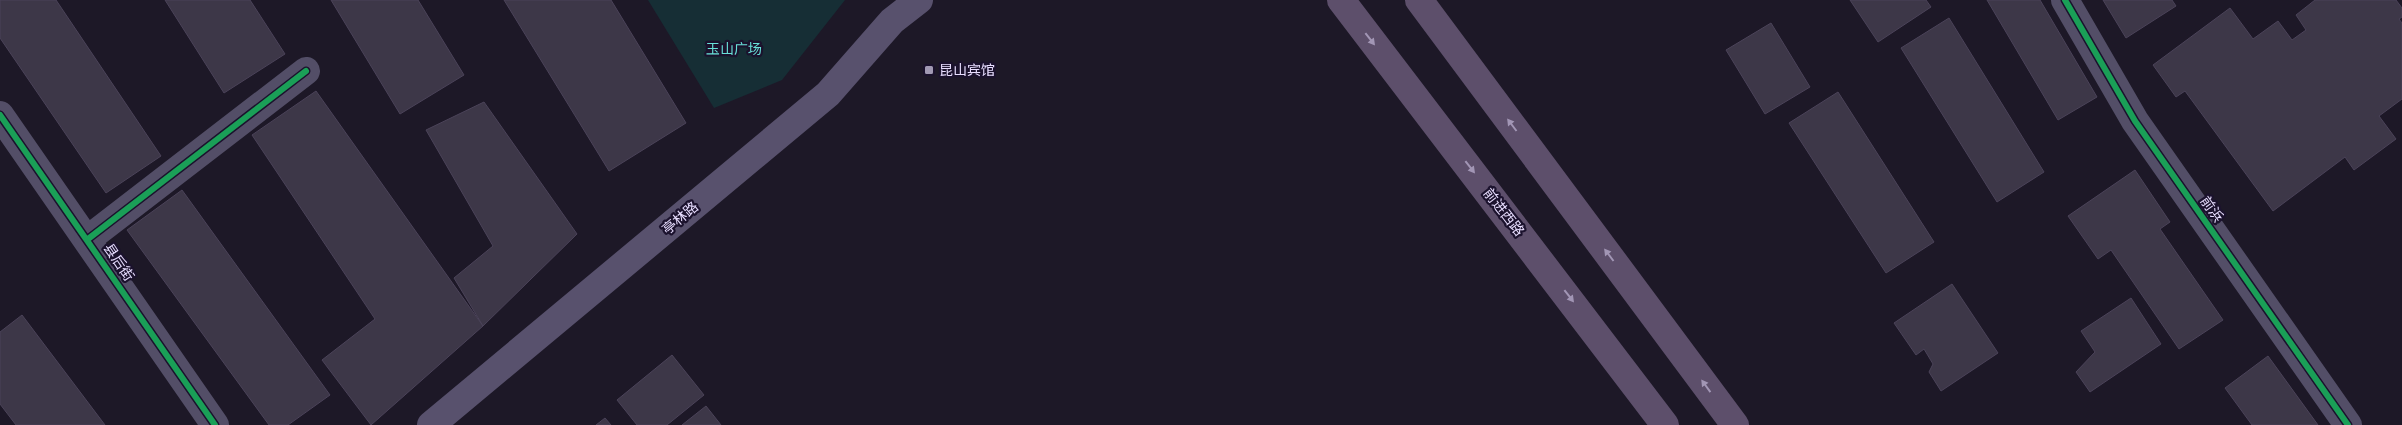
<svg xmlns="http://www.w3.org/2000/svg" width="2402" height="425" font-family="'Public Sans','Noto Sans SC',sans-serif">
<rect width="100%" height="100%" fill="#1d1827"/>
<polygon fill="#162e35" points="648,0 845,0 782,80 714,108"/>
<g fill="#3d3748" stroke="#4b4359">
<polygon points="0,0 56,0 161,156 106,193 0,38"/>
<polygon points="165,0 250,0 285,54 224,93"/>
<polygon points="331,0 418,0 464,75 400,114"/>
<polygon points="504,0 611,0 686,123 609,171"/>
<polygon points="1850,0 1926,0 1931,7 1878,42"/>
<polygon points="1987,0 2040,0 2097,97 2058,120"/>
<polygon points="2103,0 2172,0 2176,6 2126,38"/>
<polygon points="2315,0 2396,0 2402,8 2402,17 2399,19 2402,23 2402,99 2379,116 2396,139 2354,170 2345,157 2273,211 2185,91 2176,97 2153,65 2230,8 2253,39 2278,21 2292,40 2306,30 2296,15"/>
<polygon points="1949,18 2044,172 1997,202 1901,48"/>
<polygon points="1771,23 1810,87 1765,114 1726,50"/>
<polygon points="316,91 483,326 371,425 322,360 375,319 252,135"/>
<polygon points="1838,92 1934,242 1886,273 1789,123"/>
<polygon points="484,102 577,234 483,326 454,278 493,246 426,130"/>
<polygon points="2135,170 2170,222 2160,229 2223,320 2179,349 2111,250 2098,259 2068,216"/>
<polygon points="182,190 330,395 288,425 269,425 127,230"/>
<polygon points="1952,284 1998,353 1941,391 1929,372 1933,364 1924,349 1916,355 1894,323"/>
<polygon points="2131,298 2161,344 2090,392 2076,372 2095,352 2081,331"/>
<polygon points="22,315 105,425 16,425 0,404 0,332"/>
<polygon points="672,355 704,395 667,425 637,425 617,400"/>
<polygon points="2268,356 2318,425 2252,425 2225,388"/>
<polygon points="706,406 721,425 682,425"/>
<polygon points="605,418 611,425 596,425"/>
</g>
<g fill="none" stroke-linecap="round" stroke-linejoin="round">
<g stroke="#534e67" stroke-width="28">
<polyline points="2065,0 2135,121 2348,425"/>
<polyline points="0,115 215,425"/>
<polyline points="88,239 306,71"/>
</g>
<polyline stroke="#58516d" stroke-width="28" points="431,425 828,94 892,21 919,0"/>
<g stroke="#5d4f6b" stroke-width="28">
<polyline points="1341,0 1665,425"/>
<polyline points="1419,0 1735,425"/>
</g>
<defs>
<g id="cycleway">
<polyline points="2065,0 2135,121 2348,425"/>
<polyline points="0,115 215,425"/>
<polyline points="88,239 306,71"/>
</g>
</defs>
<use href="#cycleway" stroke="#1b122d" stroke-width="9"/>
<use href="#cycleway" stroke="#1a9f57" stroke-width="6"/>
</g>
<defs><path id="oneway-solid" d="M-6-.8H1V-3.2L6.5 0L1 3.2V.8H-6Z" transform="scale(1.25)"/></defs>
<g fill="#a296b5">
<use href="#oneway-solid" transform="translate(1370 39) rotate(52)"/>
<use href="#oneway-solid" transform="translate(1512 125) rotate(-127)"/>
<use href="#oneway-solid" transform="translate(1470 167) rotate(52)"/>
<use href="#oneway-solid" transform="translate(1609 255) rotate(-127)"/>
<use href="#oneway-solid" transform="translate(1569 296) rotate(52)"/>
<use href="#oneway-solid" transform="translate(1706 386) rotate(-126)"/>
</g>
<rect fill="#a199b3" stroke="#1b122d" stroke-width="2" x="924" y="65" width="10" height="10" rx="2.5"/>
<g text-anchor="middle" stroke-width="4.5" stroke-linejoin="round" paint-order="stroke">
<g font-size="14" fill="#68e0d8" stroke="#1b122d">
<text x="734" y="54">玉山广场</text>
</g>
<g font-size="14" fill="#e8deff" stroke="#1b122d" text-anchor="start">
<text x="939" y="75">昆山宾馆</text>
</g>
<g font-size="14" fill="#e8deff" stroke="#1b122d">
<text transform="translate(2212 209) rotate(55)" y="5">前浜</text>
<text transform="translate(1504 212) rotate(52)" y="5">前进西路</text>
<text transform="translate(680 218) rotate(-40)" y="5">亭林路</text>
<text transform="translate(119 262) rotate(56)" y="5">县后街</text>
</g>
</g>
</svg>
